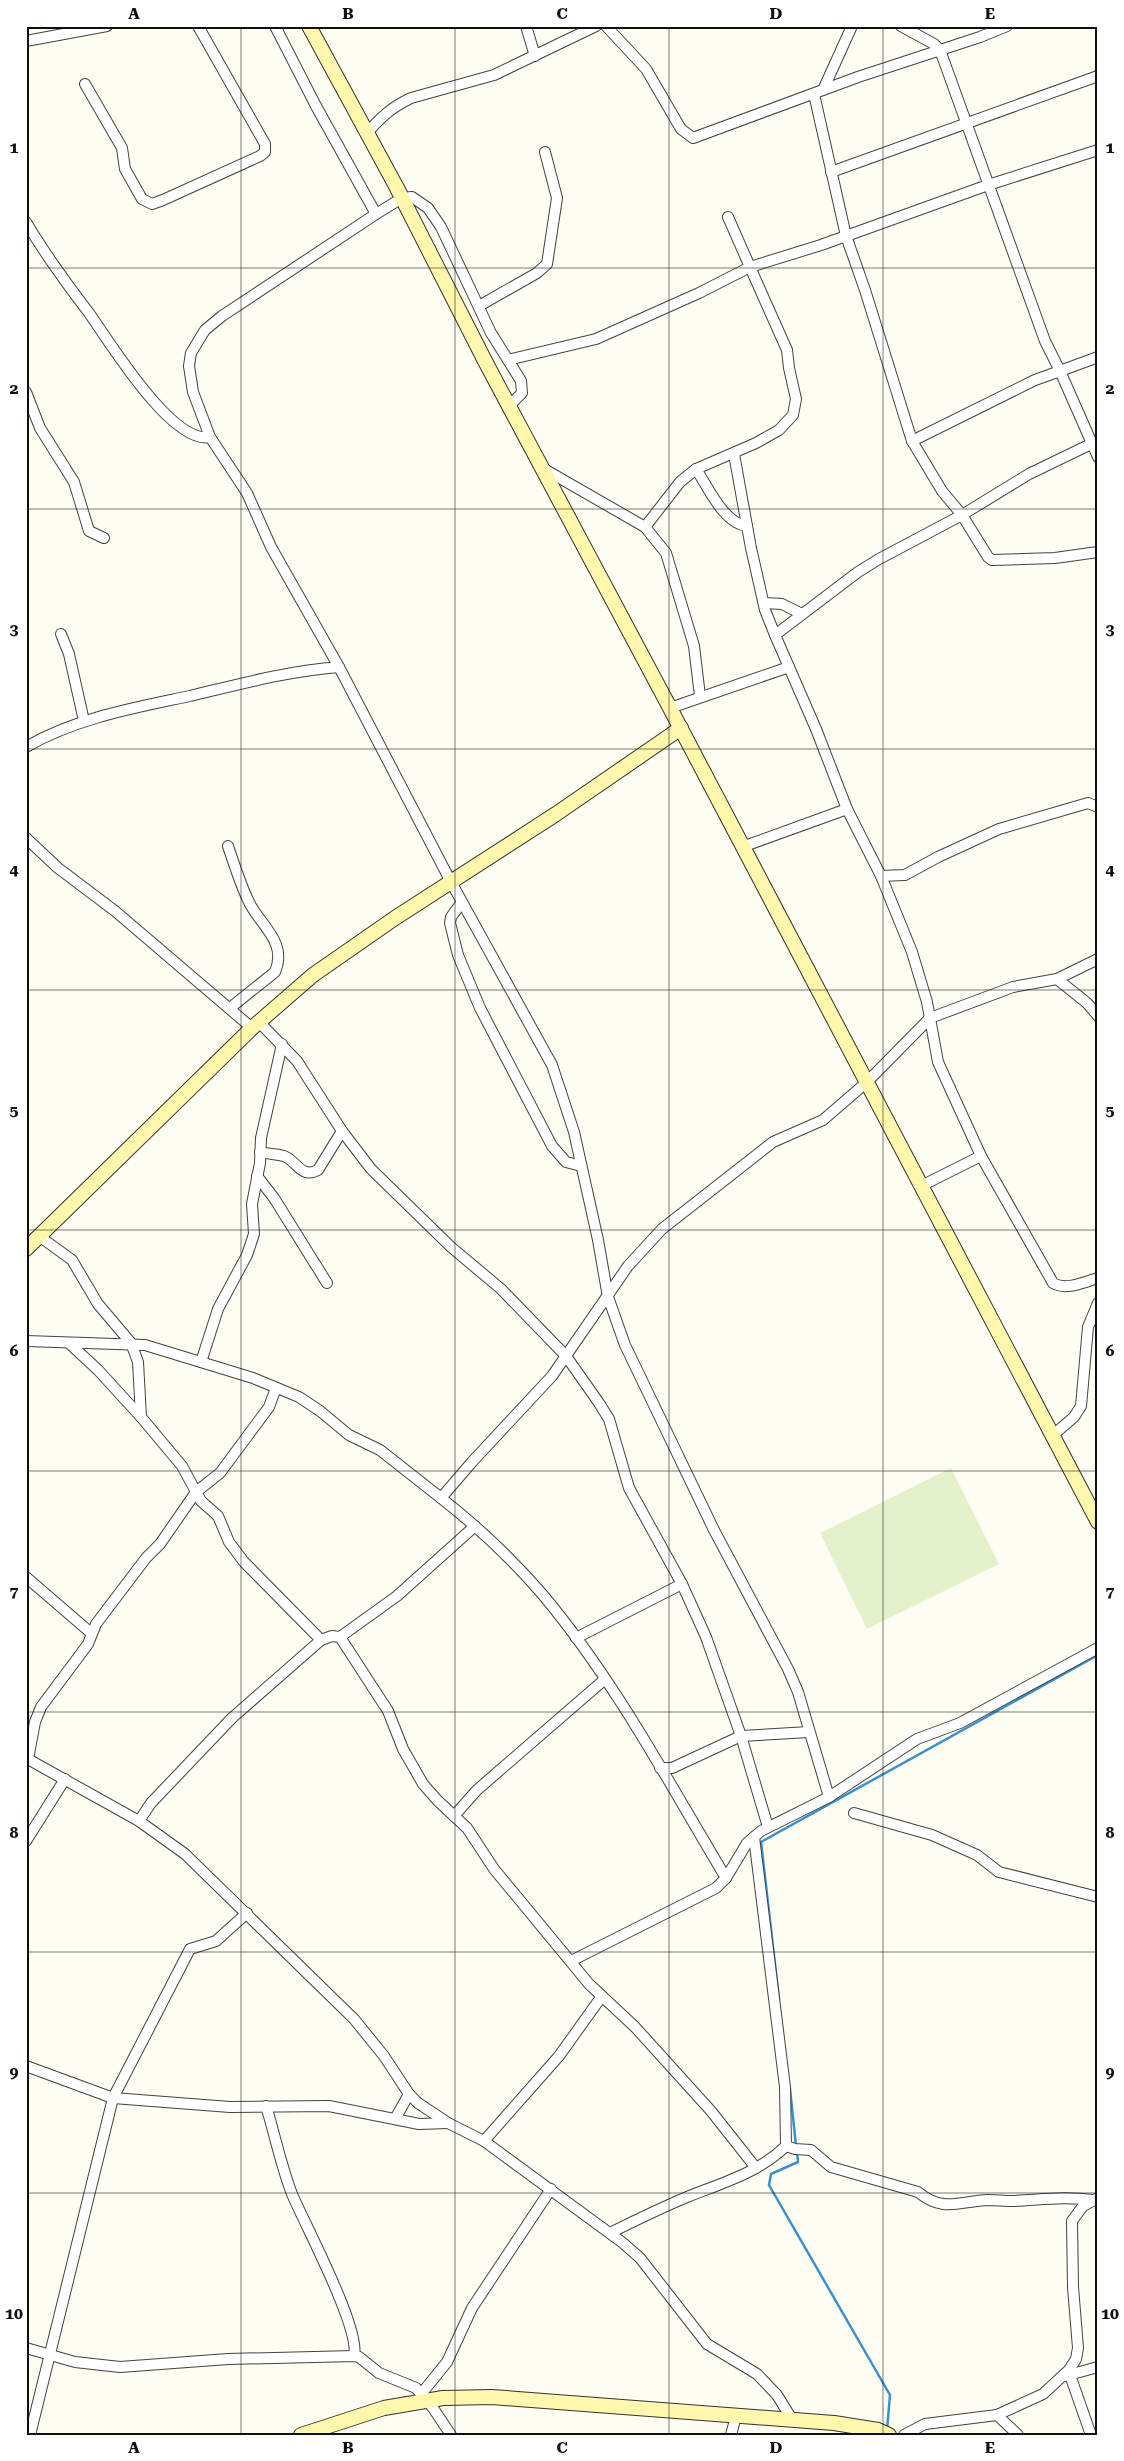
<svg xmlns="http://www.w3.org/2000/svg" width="1124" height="2461" font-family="'Roboto Serif',serif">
<rect width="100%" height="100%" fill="#fffdf1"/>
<polygon fill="#e3f1cb" points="951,1468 999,1564 867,1629 820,1533"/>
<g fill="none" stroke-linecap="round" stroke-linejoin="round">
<g stroke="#3a90cf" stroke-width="2.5">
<polyline points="779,1999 761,1842 1098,1655"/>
<polyline points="790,2089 796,2146"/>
<polyline points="797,2151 798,2162 771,2174 769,2185 890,2395 887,2430"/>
</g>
<defs>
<g id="street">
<polyline points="275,26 316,106 376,214"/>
<polyline points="526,26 535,56"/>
<polyline points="606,26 646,69 681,129 693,138 858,77 980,37 1007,26"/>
<polyline points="901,26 934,44 940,50 1045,341 1060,371 1035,380 912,441"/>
<polyline points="26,41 107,26"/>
<polyline points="85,84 122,148 125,169 142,199 152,204 163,200 260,156 265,152 265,144 198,26"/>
<polyline points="823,90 852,26"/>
<polyline points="814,94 846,236 865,290 912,441 942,491 962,515 988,557 992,560 1055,558 1098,552"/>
<path d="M 367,133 C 381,117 392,107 411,98 L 494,75 L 596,26"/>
<polyline points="831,172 1098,76"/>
<path d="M 26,222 C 45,254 66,283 89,313 C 109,341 172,445 210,437"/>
<polyline points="479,306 537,273 547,264 557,198 545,152"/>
<polyline points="1098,357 1060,371 1098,457"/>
<polyline points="508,360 491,333 441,227 428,208 412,197 402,198 376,214 222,316 205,330 191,353 189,366 193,392 210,437 247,493 271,547 339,667 451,882 552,1065 574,1132 598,1240 608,1297 625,1345 714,1530 788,1669 798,1692 829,1797"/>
<polyline points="26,392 40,428 74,482 89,531 104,538"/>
<polyline points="510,405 522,393 521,381 508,360 596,339 699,293 750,267 728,217"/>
<path d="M 1091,444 L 1029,474 L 962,515 L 879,559 L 858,572 L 775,635 L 816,729 L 847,809 L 881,876 L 912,952 L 927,1002 L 938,1062 L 981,1156 L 1053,1283 C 1066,1291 1084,1282 1098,1278"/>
<polyline points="734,454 751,548 765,610 775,635"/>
<polyline points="544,469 645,527 666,553 694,646 700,696"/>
<path d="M 696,469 C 708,487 724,524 747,526"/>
<polyline points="645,527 680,482 696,469 756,443 779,430 793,415 796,399 789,368 787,350 750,267 821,245 988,185 1098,150"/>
<polyline points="764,603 782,604 802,614"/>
<polyline points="61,634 69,654 84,721"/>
<polyline points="670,708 789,667"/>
<path d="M 26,747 C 76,718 134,708 190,696 C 240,684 288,671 339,667"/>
<polyline points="26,838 58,868 115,911 252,1028"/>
<path d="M 228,846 C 234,864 240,883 248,900 C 259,925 288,941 275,972 L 230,1008"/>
<polyline points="742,847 847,809"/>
<polyline points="881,876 905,875 938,857 999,829 1088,803 1098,807"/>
<polyline points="462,902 451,917 450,923 458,955 480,1008 552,1146 566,1162 581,1166"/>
<polyline points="1057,979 1087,1003 1098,1016"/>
<polyline points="259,1022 297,1061 342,1131 371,1169 451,1247 501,1289 566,1356 599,1403 609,1419 629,1488 682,1584 706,1637 741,1736 768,1827"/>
<path d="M 260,1152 C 268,1154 277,1154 284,1156 C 297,1161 301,1179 318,1170 L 342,1131"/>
<polyline points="257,1176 274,1198 327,1283"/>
<polyline points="921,1186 981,1156"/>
<polyline points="39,1236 72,1260 98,1304 131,1343 138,1362 141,1417"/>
<polyline points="26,1341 145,1345 253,1378 299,1397 320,1411 349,1435 380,1450 441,1498 472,1462 552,1376 628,1266 662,1229 773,1142 823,1120 867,1082 930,1018 1013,987 1057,979 1098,959"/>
<polyline points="69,1343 98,1370 141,1417 182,1466 201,1501 218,1516 229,1542 244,1562 321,1640"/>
<polyline points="201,1362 218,1309 247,1255 254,1234 252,1204 260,1163 261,1138 282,1044"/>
<polyline points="1052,1436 1074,1417 1081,1406 1088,1327 1098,1303"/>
<path d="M 441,1498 C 478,1527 513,1560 543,1595 C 615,1681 669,1783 726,1878"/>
<polyline points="26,1577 91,1633"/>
<polyline points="340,1637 397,1596 475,1526"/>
<polyline points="576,1638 682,1584"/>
<polyline points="26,1758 139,1821 185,1854 354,2019 384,2056 409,2094 418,2103 448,2123 484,2141 623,2243 640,2258 707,2344 757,2374 777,2395 793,2421"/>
<polyline points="28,1759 35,1722 41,1707 88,1644 96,1624 146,1558 160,1544 196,1492 220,1473 269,1407 276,1388"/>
<polyline points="660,1768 672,1768 741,1736 809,1732"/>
<polyline points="854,1813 932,1835 977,1855 999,1872 1098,1897"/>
<polyline points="454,1816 477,1790 604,1680"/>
<polyline points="139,1821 151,1803 232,1718 321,1640 332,1636 340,1637 388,1711 403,1749 423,1784 438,1801 467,1828 494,1869 589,1984 635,2027 711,2111 756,2168"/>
<polyline points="26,1841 65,1779"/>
<polyline points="571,1961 716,1888 726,1878 747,1843 761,1831 829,1797 917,1739 960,1723 1098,1648"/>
<polyline points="26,2066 113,2098 230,2107 329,2106 419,2124 448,2123"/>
<path d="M 266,2106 C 275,2135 281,2166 292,2194 C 305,2225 361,2329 354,2356"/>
<polyline points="395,2119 409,2094"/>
<polyline points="484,2141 559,2056 602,1996"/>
<path d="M 786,2146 L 795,2149 L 811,2150 L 831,2167 L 918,2192 C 943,2213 960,2201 988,2200 C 996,2200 1004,2201 1011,2201 C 1039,2200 1065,2196 1093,2200"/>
<path d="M 610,2233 C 636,2220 661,2208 687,2197 C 722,2183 758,2173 786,2146 L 785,2087 L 754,1837"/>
<polyline points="26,2348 75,2362 120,2367 228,2359 354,2356 359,2357 379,2373 416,2388 433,2408 451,2435"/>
<polyline points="1070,2375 1091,2435"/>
<polyline points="1065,2376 1098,2367"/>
<polyline points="422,2393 447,2362 472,2308 551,2189"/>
<polyline points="997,2415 1018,2435"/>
<polyline points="30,2435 113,2098 190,1949 216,1941 247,1913"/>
<polyline points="731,2435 736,2416"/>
<polyline points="904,2435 925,2424 997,2415 1043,2394 1069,2370 1076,2359 1078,2348 1073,2287 1072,2221 1083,2206 1098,2198"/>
</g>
<g id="secondary">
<polyline points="309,26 397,188 485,361 670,708 1098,1522"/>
<polyline points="26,1249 252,1028 313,975 395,918 556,814 681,728"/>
<polyline points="301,2435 384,2408 443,2398 492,2397 834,2423 878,2430 889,2435"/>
</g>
</defs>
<use href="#street" stroke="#424242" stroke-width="12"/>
<use href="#secondary" stroke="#313131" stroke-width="16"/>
<use href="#street" stroke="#fff" stroke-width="10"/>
<use href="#secondary" stroke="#fff8ac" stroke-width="14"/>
</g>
<path fill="none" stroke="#0f0f0f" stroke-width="1" stroke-opacity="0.55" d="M 241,26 L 241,2435M 455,26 L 455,2435M 669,26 L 669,2435M 883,26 L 883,2435M 26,268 L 1098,268M 26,509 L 1098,509M 26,749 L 1098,749M 26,990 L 1098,990M 26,1230 L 1098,1230M 26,1471 L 1098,1471M 26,1712 L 1098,1712M 26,1952 L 1098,1952M 26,2193 L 1098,2193"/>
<rect width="1124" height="2461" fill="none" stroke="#ffffff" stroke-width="55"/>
<rect x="28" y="28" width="1068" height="2406" fill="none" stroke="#0f0f0f" stroke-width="2"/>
<g font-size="16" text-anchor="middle" font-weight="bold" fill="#0f0f0f">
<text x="134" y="19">A</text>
<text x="348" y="19">B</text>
<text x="562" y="19">C</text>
<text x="776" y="19">D</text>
<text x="990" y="19">E</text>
<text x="14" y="153">1</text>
<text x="1110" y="153">1</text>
<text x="14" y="394">2</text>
<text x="1110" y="394">2</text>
<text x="14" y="635">3</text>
<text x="1110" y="635">3</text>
<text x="14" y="875">4</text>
<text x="1110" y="875">4</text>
<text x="14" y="1116">5</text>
<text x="1110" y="1116">5</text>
<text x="14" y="1356">6</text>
<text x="1110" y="1356">6</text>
<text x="14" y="1597">7</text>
<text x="1110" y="1597">7</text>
<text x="14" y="1838">8</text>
<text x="1110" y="1838">8</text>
<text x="14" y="2078">9</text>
<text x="1110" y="2078">9</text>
<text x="14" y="2319">10</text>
<text x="1110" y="2319">10</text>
<text x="134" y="2453">A</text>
<text x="348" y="2453">B</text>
<text x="562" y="2453">C</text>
<text x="776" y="2453">D</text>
<text x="990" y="2453">E</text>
</g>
</svg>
